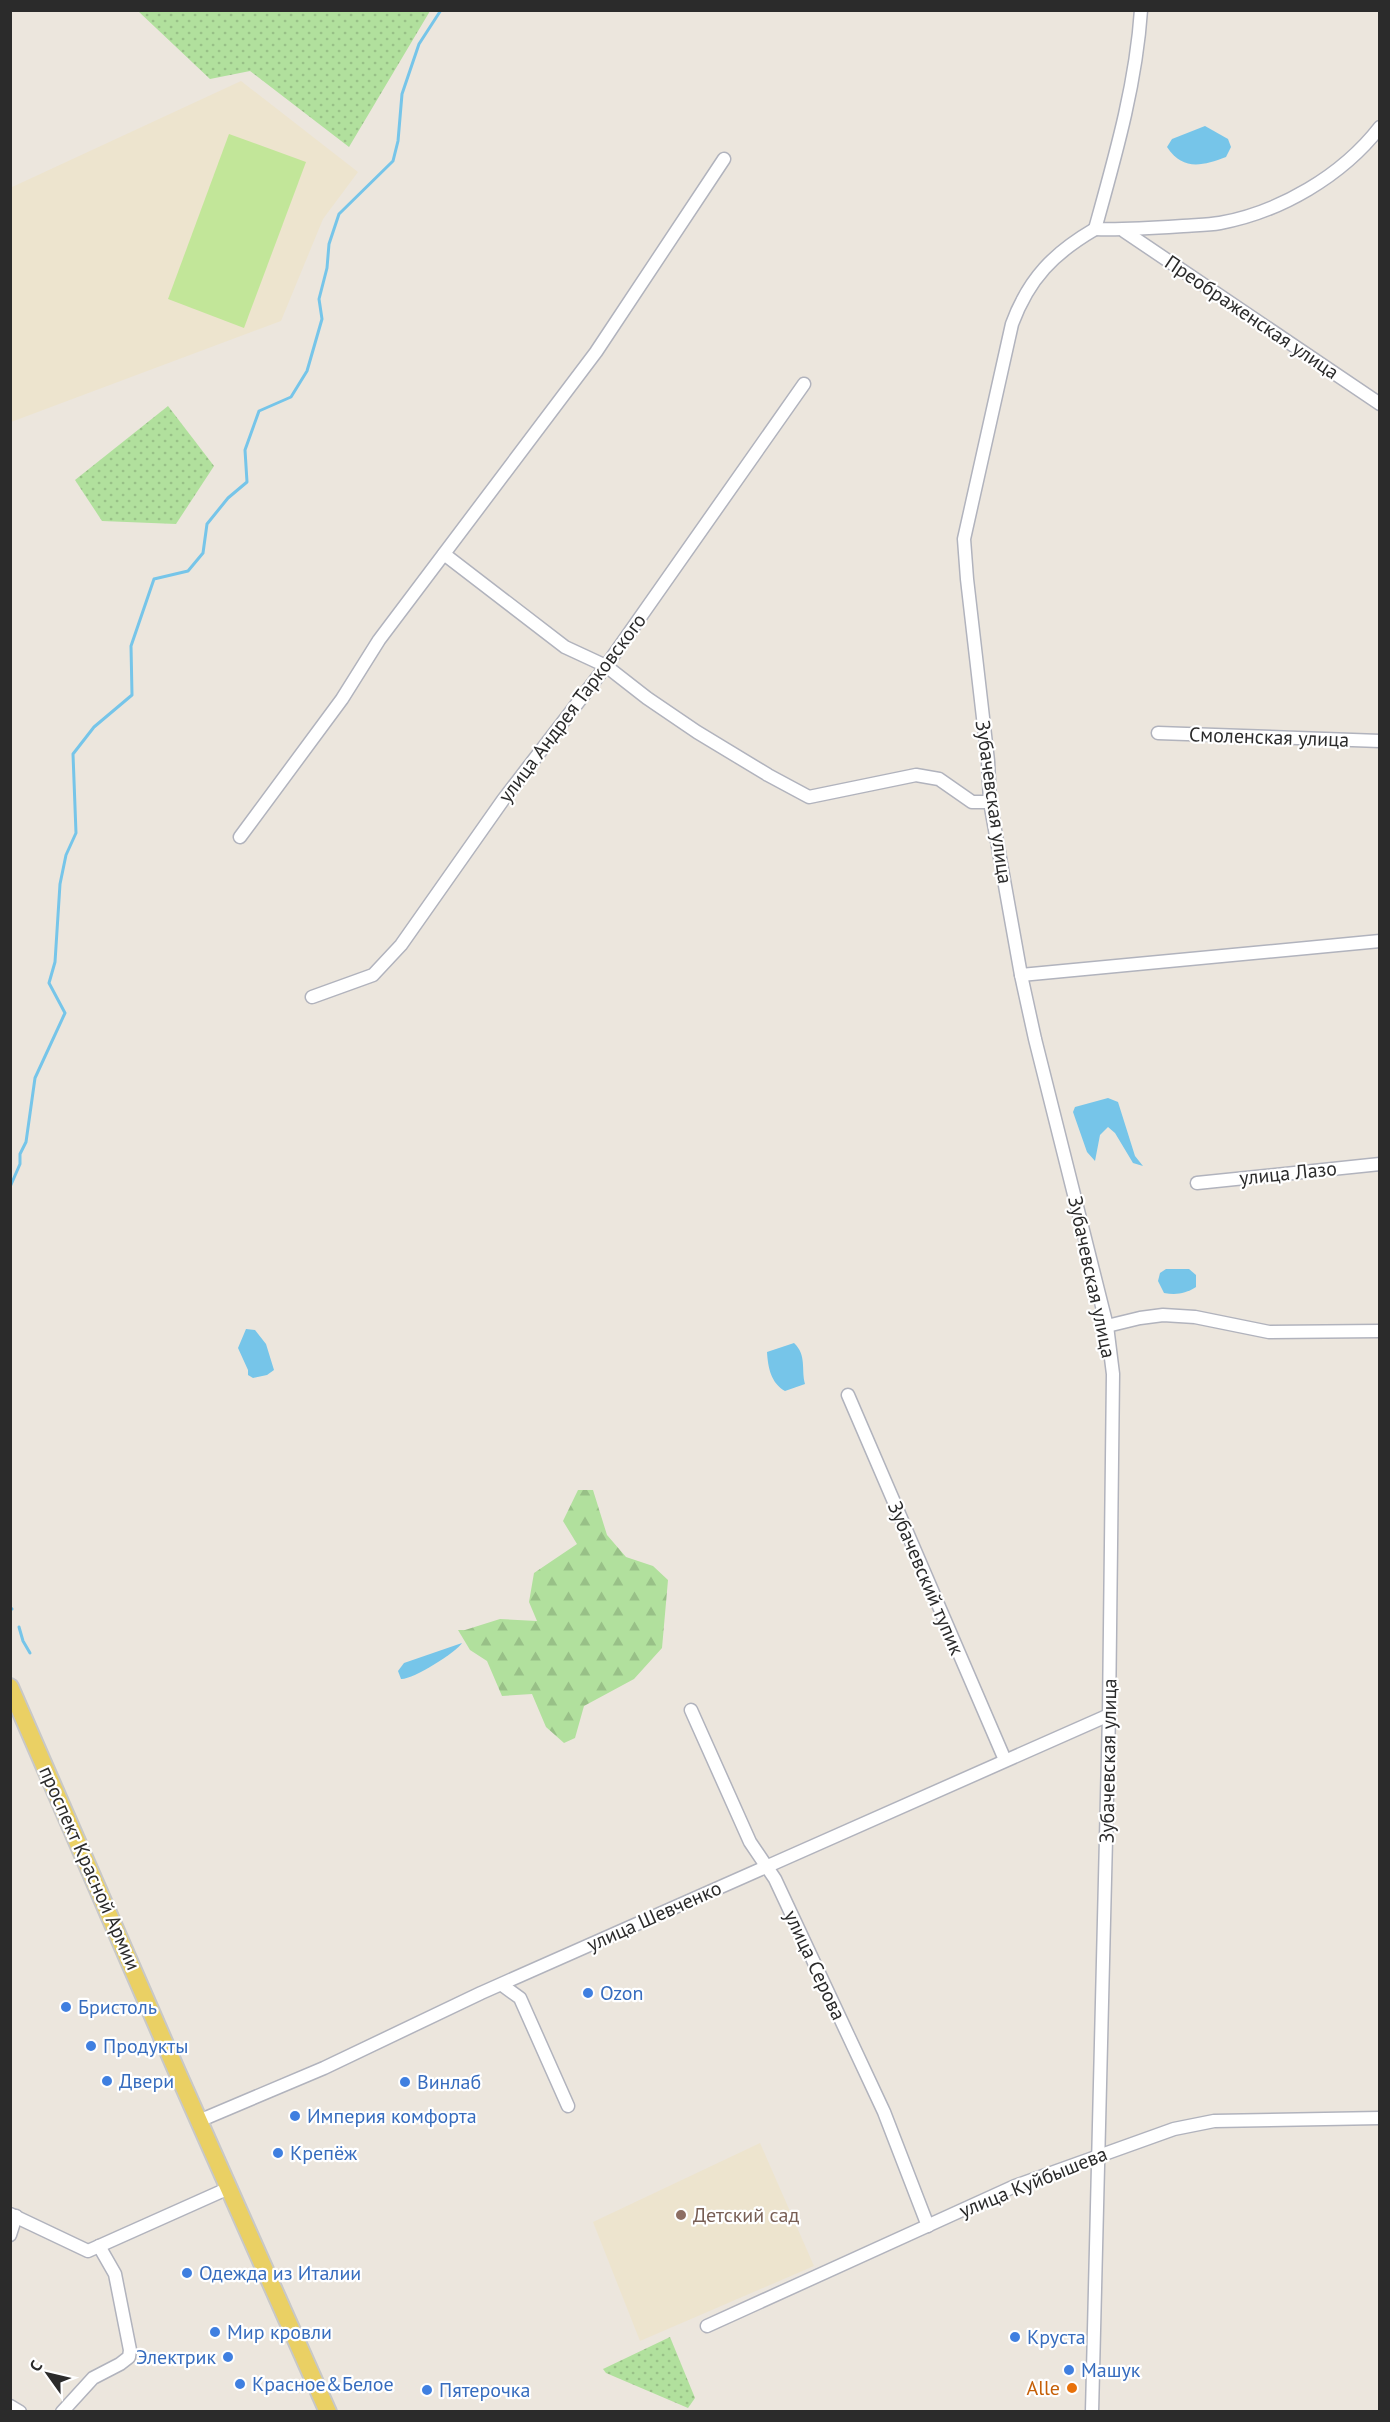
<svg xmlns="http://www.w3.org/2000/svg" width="1390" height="2422" font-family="'PT Sans',sans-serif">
<defs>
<pattern id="green-dots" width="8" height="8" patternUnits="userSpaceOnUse" patternTransform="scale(1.5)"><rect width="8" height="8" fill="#b1e09d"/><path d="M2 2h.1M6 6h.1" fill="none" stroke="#98c087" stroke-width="1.8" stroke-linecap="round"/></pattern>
<pattern id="forest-firs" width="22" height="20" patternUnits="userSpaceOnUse" patternTransform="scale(1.5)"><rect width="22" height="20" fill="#b1e09d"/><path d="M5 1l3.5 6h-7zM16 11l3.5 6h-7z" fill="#98c087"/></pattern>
</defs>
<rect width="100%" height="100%" fill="#ece6dd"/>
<g fill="#ede4ce">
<polygon points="241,81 358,172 323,219 281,321 11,422 10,188"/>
<polygon points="760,2143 814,2266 640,2341 593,2222"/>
</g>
<g fill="url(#green-dots)">
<polygon points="138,11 430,11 349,147 250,71 210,79"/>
<polygon points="168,406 214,466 176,524 102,521 75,480"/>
<polygon points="670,2337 695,2398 688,2408 606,2373 603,2369"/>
</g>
<polygon fill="url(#forest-firs)" points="578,1490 593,1490 607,1535 626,1557 653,1566 668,1580 662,1648 634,1679 584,1706 575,1738 564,1743 546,1727 532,1694 502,1696 487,1661 470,1650 458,1630 465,1630 500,1619 537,1621 529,1602 534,1573 577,1544 563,1521"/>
<polygon fill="#c2e699" points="229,134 306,162 244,328 168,299"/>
<g fill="#76c5e9">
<path d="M 1205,126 L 1228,139 L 1231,147 L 1226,157 C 1202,166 1183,171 1167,147 L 1172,139 Z"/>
<polygon points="1108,1098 1118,1102 1135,1156 1143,1166 1133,1163 1115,1133 1108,1127 1100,1135 1095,1161 1087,1152 1073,1112 1075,1107"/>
<path d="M 1166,1269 L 1189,1269 L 1196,1275 L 1196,1287 C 1185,1294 1176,1295 1164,1293 L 1158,1281 L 1160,1273 Z"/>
<polygon points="246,1329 255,1330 266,1344 274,1370 267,1375 253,1378 248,1375 248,1370 238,1348"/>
<path d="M 794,1343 C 807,1355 801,1370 805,1384 L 785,1391 C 771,1383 768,1368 767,1352 Z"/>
<path d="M 462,1643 C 457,1652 412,1680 401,1679 L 398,1671 L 404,1663 Z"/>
</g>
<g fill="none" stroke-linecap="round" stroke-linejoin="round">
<g stroke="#76c5e9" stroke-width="3">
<polyline points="10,1187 20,1164 20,1154 26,1142 35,1078 65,1013 49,983 55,962 60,884 66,855 76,833 73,754 94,727 132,695 131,646 154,579 188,571 203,553 207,524 228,498 247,482 245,450 259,411 291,397 307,371 322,319 319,299 327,268 329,244 339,214 393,161 398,141 402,94 419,44 441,10"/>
<polyline points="10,1607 12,1609"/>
<polyline points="19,1627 23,1641 30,1653"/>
</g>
<defs>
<g id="minor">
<path d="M 1095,229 C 1125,230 1153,228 1183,226 C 1195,225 1208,225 1220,223 C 1280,212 1342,176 1380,127"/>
<path d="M 1095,229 C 1115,157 1136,85 1141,10"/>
<polyline points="1124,231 1380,404"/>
<polyline points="444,554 565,647 606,666 647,698 697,732 768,775 809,797 916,775 939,779 972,802 990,802"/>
<polyline points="1158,733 1380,741"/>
<polyline points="240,837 342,699 379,640 596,352 724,159"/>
<polyline points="1021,975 1380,941"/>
<polyline points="312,997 373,975 401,945 503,800 606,666 804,384"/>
<polyline points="1197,1183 1380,1164"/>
<polyline points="1107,1326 1140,1318 1163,1315 1195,1317 1269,1332 1380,1331"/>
<polyline points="848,1395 1005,1760"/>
<polyline points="691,1710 750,1842 775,1879 884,2112 928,2226"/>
<polyline points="502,1985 520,1998 568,2106"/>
<polyline points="201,2120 324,2068 481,1993 1109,1715"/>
<polyline points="10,2214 88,2251 229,2188"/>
<polyline points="10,2235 16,2216"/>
<polyline points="707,2326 1015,2186 1174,2129 1214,2121 1380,2118"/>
<polyline points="10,2406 20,2412"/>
<polyline points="62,2412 93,2378 120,2364 129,2357 130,2350 115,2274 99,2246"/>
<path d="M 1092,2412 L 1109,1715 L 1113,1374 L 1107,1326 L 1035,1039 L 1021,975 L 990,802 L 988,761 L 967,579 L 964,539 L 1012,324 C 1029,278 1054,253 1095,229"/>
</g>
<polyline id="major" points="10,1687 175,2067 328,2412"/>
</defs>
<use href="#minor" stroke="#b1b3bd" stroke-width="15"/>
<use href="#major" stroke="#c8c8c8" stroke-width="20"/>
<use href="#minor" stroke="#fff" stroke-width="12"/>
<use href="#major" stroke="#ead064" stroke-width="16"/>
</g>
<g fill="#3f7fe0" stroke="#fff" stroke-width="2">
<circle cx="588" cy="1993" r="6"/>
<circle cx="66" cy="2007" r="6"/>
<circle cx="91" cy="2046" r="6"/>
<circle cx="107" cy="2081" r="6"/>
<circle cx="405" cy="2082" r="6"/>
<circle cx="295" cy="2116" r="6"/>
<circle cx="278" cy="2153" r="6"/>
<circle cx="187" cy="2273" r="6"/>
<circle cx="215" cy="2332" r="6"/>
<circle cx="1015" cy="2337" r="6"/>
<circle cx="228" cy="2357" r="6"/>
<circle cx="1069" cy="2370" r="6"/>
<circle cx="240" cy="2384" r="6"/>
<circle cx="427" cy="2390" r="6"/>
</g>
<circle fill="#8d6e63" stroke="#fff" stroke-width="2" cx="681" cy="2215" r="6"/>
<circle fill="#e8710a" stroke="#fff" stroke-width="2" cx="1072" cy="2388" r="6"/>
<g text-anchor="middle" stroke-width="4.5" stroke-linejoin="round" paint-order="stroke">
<g font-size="20" fill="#2b2b2b" stroke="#fff">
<text transform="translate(1252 317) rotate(34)" y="7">Преображенская улица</text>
<text transform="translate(572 708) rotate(-53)" y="7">улица Андрея Тарковского</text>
<text transform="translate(1269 737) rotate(2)" y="7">Смоленская улица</text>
<text transform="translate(994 802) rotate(82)" y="7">Зубачевская улица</text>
<text transform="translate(1288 1173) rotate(-6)" y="7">улица Лазо</text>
<text transform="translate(1092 1277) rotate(78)" y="7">Зубачевская улица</text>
<text transform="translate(926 1578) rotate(67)" y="7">Зубачевский тупик</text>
<text transform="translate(1108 1761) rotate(-89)" y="7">Зубачевская улица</text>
<text transform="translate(90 1868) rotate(66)" y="7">проспект Красной Армии</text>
<text transform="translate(654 1916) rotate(-24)" y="7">улица Шевченко</text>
<text transform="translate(815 1965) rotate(65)" y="7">улица Серова</text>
<text transform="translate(1033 2182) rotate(-22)" y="7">улица Куйбышева</text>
</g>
<g font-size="20" fill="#366cbe" stroke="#fff" text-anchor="start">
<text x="600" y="2000">Ozon</text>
<text x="78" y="2014">Бристоль</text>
<text x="103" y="2053">Продукты</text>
<text x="119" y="2088">Двери</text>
<text x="417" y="2089">Винлаб</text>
<text x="307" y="2123">Империя комфорта</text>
<text x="290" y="2160">Крепёж</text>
<text x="199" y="2280">Одежда из Италии</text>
<text x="227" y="2339">Мир кровли</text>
<text x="1027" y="2344">Круста</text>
<text x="216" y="2364" text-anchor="end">Электрик</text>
<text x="1081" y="2377">Машук</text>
<text x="252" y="2391">Красное&amp;Белое</text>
<text x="439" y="2397">Пятерочка</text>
</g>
<g font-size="20" fill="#785e54" stroke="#fff" text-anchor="start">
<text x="693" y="2222">Детский сад</text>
</g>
<g font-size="20" fill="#c56008" stroke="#fff" text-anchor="end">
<text x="1060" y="2395">Alle</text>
</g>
</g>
<rect width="1390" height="2422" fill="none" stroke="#2b2b2b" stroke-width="24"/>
<g transform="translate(48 2374) rotate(304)" stroke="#ffffff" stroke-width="4.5" paint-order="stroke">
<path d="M0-4.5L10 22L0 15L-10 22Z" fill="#2b2b2b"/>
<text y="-9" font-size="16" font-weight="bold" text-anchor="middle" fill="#2b2b2b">С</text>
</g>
</svg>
